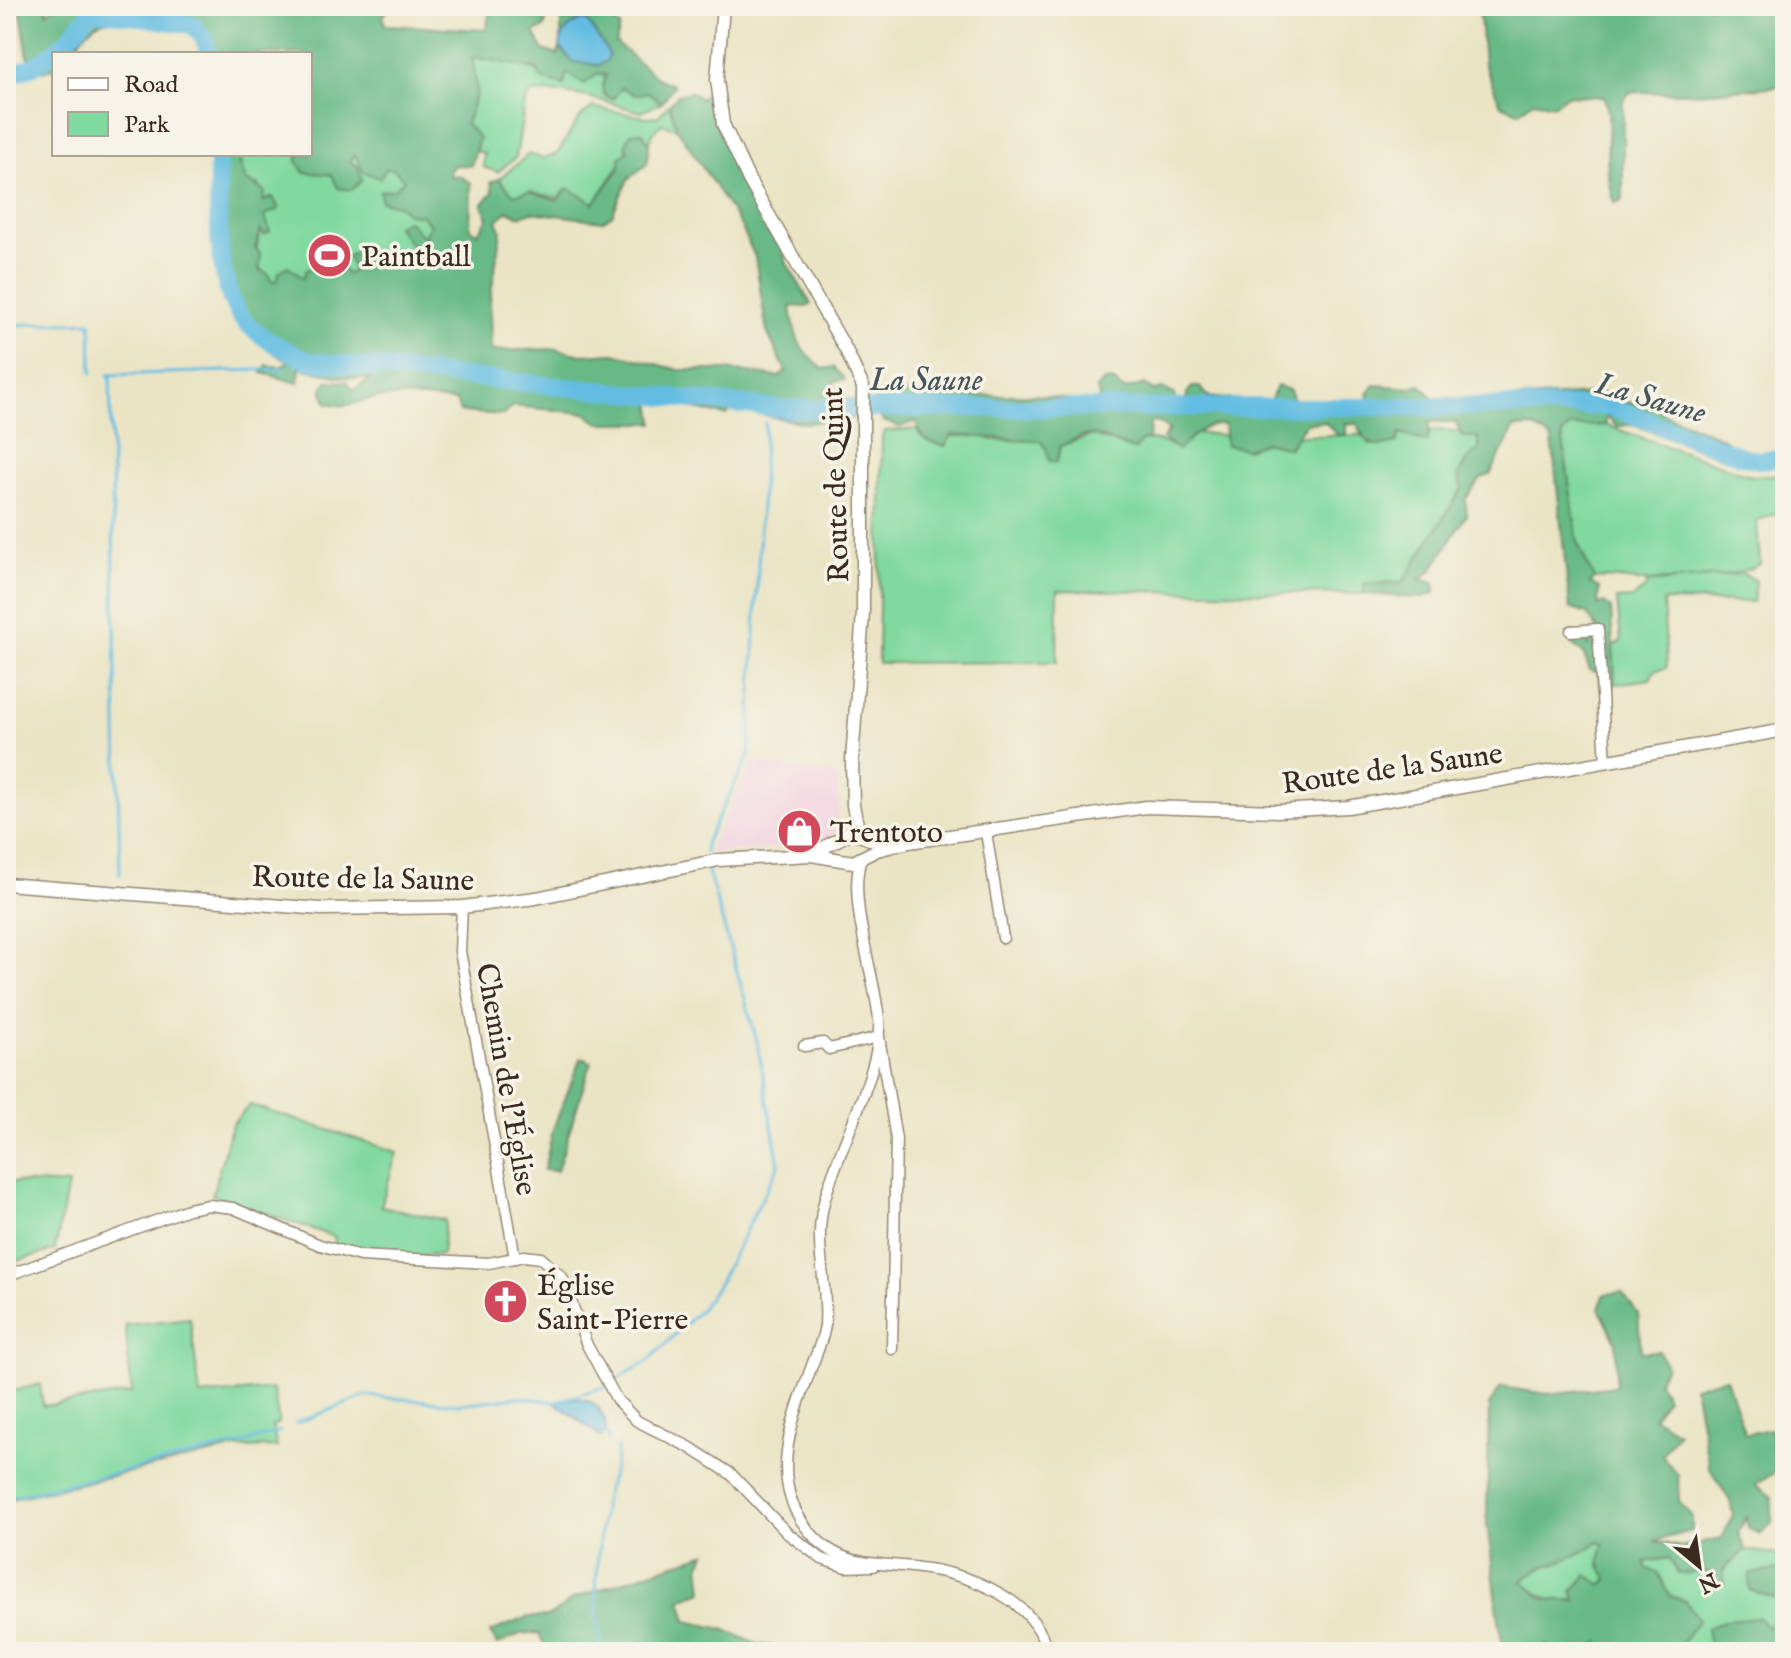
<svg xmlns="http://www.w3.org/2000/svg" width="1791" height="1658" font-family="'IM FELL English',serif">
<rect width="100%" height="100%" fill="#f7f3e8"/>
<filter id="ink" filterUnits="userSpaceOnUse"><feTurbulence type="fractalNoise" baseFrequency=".0125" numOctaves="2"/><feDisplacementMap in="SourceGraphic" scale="16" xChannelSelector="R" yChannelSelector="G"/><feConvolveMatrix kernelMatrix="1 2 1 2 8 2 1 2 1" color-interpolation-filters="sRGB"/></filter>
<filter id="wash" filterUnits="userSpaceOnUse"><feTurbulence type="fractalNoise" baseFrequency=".006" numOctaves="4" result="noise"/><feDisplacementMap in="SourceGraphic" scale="32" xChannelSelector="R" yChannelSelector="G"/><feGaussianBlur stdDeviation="1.8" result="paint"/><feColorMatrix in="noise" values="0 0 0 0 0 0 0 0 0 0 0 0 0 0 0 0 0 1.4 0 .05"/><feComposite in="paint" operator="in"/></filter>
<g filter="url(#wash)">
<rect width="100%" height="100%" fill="#eae4c5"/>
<polygon fill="#f3cfe0" points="751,762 837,775 839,828 821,844 708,853"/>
<g fill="#80d99f" stroke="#5e825e" stroke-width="2">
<path d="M 471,57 L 520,63 L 563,85 L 567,72 L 606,75 L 602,87 L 648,92 L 661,103 L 641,112 C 604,101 571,89 531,93 L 525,102 L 516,157 L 498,172 L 483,167 L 484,153 L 474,151 L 466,124 L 477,92 Z"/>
<path d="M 669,104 L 677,128 L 661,124 L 652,134 L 649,144 L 642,132 L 594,203 C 570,201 536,189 515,195 L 506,191 L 499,179 L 529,154 L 542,158 L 557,154 L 578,120 L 592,107 L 645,117 L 659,116 Z"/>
<path d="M 243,154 L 299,154 L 297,161 L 350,161 L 355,154 L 380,178 L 386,169 L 394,169 L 404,180 L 394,189 L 408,214 L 422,215 L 430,225 L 428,243 L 420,238 L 408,220 L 397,226 L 419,249 L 418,258 L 405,256 L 348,274 L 329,271 L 303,278 L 272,281 C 243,257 261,245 264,217 C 266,206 261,195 258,185 L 246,182 L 240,163 Z"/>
<path d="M 1605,425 L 1752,476 L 1785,474 L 1785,510 L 1757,521 L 1760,564 C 1736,579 1672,580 1643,581 C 1626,581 1612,576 1594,579 L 1578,544 L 1562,434 L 1569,427 Z"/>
<path d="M 917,429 L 920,436 L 983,436 L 992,440 L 1040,441 L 1056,462 L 1060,446 L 1093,435 C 1130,454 1143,427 1179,450 L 1194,433 L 1223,435 L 1227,445 L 1246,449 L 1265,442 L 1289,448 L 1298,436 L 1361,435 L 1371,445 L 1400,434 L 1426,442 L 1431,430 L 1458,431 L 1463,437 L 1477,436 L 1480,449 L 1465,462 L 1462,489 L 1403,582 L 1364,584 L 1364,594 L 1058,590 L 1057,662 L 878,663 L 882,437 L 885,431 Z"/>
<polygon points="1743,574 1755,580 1753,602 1663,601 1667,667 1654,671 1650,679 1615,684 1613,646 1621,642 1617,599 1633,598 1647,587 1646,583"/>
<polygon points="250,1105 397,1152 381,1206 445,1220 442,1254 393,1257 364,1252 365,1248 360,1246 358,1251 334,1245 335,1237 212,1195 232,1124"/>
<polygon points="11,1182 68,1185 55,1250 6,1264"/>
<polygon points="190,1318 200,1396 273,1389 279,1423 272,1426 277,1447 237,1448 6,1500 6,1393 40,1384 43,1406 132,1393 125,1325"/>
<path d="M 1598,1541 L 1604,1544 L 1608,1580 C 1572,1605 1557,1610 1521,1581 C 1545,1561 1574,1562 1598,1541 Z"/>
<polygon points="1745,1550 1785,1555 1776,1599 1785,1593 1785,1625 1774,1619 1768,1629 1709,1643 1725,1652 1675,1652 1699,1619 1685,1601 1669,1596 1658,1572 1646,1569 1644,1562 1669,1558 1706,1572 1709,1585"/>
</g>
<g fill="#68b986" stroke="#527252" stroke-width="2" fill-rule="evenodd">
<path d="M 20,6 L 46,6 L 47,12 L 56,6 L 285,6 L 294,13 L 307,6 L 406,6 L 392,7 L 383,16 L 385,25 L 486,30 L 491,6 L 550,6 L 544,28 L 534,32 L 543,50 L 558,55 L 560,47 L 573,62 L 599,65 L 609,54 L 587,20 L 577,21 L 561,38 L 561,19 L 571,20 L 574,9 L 581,9 L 595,20 L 607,17 L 620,26 L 616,43 L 658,79 L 674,85 L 661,103 L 648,92 L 634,95 L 622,87 L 613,99 L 605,96 L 602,87 L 606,75 L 599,73 L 584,84 L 567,73 L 564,85 L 541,79 L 537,69 L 472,57 L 477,92 L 466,124 L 479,138 L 471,166 L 455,165 L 450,170 L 451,177 L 458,175 L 471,183 L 470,229 L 478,233 L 488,218 L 482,205 L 493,192 L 491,182 L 499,179 L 514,195 L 530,191 L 557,200 L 568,188 L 594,203 L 620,168 L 620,158 L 628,150 L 625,146 L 631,133 L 642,132 L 649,144 L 647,164 L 628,179 L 612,215 L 602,221 L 532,212 L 520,216 L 508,211 L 497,220 L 501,231 L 490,299 L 491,351 L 557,349 L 581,355 L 614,353 L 679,370 L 728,370 L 779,377 L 786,371 L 767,332 L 755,257 L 741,226 L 677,128 L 669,104 L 678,95 L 691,92 L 701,99 L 708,92 L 714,97 L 716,125 L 770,235 L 781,243 L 786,262 L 811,304 L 807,307 L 791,306 C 794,338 799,350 823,369 L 834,367 L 845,380 L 834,381 L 835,397 L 857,401 L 854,418 L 805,423 L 732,409 L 726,415 C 699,412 678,402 651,400 L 654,423 L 599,423 L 585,413 L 512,406 L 503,415 L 460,412 L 456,401 C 429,399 397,394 371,399 C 350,404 349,408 327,403 L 322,388 L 327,381 L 348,382 L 353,390 L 370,379 L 340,377 L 300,368 L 298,383 L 262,373 L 267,365 L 280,367 L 289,362 C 277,355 263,347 253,338 C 205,292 217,214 215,154 L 243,154 L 240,163 L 246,181 L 265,191 L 263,201 L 273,197 L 279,209 L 265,215 L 270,232 L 264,235 L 261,230 L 255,248 L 261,255 L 259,270 L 267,273 L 272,281 L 277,281 L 279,272 L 288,266 L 303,278 L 306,269 L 329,271 L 339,267 L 348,274 L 354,270 L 347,256 L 362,250 L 386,263 L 405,256 L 418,258 L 419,249 L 412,246 L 397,226 L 408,220 L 427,242 L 425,234 L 430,225 L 422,215 L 408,214 L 400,206 L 381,201 L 380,191 L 394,189 L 404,180 L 394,169 L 386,169 L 380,178 L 363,172 L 355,154 L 350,161 L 358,167 L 362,180 L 352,190 L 338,188 L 332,175 L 304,172 L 297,161 L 299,154 L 310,154 L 310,54 L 203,54 L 196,35 C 176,24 123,14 101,22 C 88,27 78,42 71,54 L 54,54 L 54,68 L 44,71 L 28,57 Z"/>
<path d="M 1479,6 L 1785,6 L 1785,86 L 1695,93 L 1630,92 L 1623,100 L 1623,200 L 1614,203 C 1612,192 1609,181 1608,170 C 1605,146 1613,119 1604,97 L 1567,95 L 1554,105 L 1533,101 L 1519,112 L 1501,105 L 1484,64 Z"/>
<path d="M 1104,381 L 1114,382 L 1124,390 L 1145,384 L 1153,391 L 1164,389 L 1174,394 L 1175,402 L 1186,402 L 1187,393 L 1192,387 L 1200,387 L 1209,397 L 1269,403 L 1277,386 L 1290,390 L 1294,400 L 1372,402 L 1368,394 L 1375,385 L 1410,388 L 1420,384 L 1433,398 L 1501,399 L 1612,393 L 1628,402 L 1657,407 L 1664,414 L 1723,438 L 1735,451 L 1726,459 L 1632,424 L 1617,427 L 1607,417 L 1605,425 L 1569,427 L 1562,434 L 1578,544 L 1594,579 L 1590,583 L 1599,588 L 1598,605 L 1604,603 L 1611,608 L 1615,684 L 1610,694 L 1601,686 L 1599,673 L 1590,670 L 1583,653 L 1570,642 L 1572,633 L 1581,636 L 1588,646 L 1594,636 L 1602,636 L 1587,614 L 1570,608 L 1552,439 L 1533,427 L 1514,428 L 1490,475 L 1481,478 L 1465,500 L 1467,514 L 1432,570 L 1420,579 L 1434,582 L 1435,593 L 1420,598 L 1364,594 L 1364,584 L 1403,582 L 1462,489 L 1458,475 L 1465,462 L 1480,448 L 1477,437 L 1463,437 L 1456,422 L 1430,422 L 1427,442 L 1400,434 L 1396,443 C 1376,450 1365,444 1357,424 L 1346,423 L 1346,435 L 1338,435 L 1325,422 L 1306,423 L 1289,448 L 1265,442 L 1246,449 L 1226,445 L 1224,424 C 1203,424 1192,435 1179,450 L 1163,439 L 1169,430 L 1160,423 L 1150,422 L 1149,440 L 1142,440 L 1135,450 C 1121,447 1104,436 1091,435 C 1080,434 1070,443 1060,446 L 1057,462 L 1049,461 L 1046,448 L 1040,441 L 952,435 L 945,446 C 928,443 919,439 916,421 L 900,427 L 883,421 L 870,403 L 880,395 L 898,396 L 905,392 L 914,396 C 955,397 992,395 1032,395 C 1054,396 1077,402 1100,403 L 1097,389 Z"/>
<polygon points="581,1058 591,1062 557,1171 544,1170 553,1129"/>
<path d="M 1622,1292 L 1638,1314 L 1641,1352 L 1659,1351 L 1666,1366 L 1658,1382 L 1667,1398 L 1653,1417 L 1678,1432 L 1662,1455 L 1678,1475 L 1679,1501 L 1692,1517 L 1692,1531 L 1654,1541 L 1681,1547 L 1722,1538 L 1733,1515 L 1730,1501 L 1709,1467 L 1694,1386 L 1726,1378 L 1745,1434 L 1781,1427 L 1780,1470 L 1755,1484 L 1772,1497 L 1772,1523 L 1760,1534 L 1748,1528 L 1747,1517 L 1738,1532 L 1745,1550 L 1723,1570 L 1724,1584 L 1709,1585 L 1706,1572 L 1678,1574 L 1669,1558 L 1644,1562 L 1647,1569 L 1658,1572 L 1669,1595 L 1685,1601 L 1699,1619 L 1675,1652 L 1656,1648 L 1604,1652 L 1599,1642 L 1590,1652 L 1569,1652 L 1545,1645 L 1544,1652 L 1503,1652 L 1487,1523 L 1489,1405 L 1501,1387 L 1547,1394 L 1616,1386 L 1616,1342 L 1599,1308 L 1605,1294 ZM 1598,1541 L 1604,1544 L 1599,1564 L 1608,1580 L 1601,1585 L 1587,1575 L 1572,1591 L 1576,1601 L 1544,1599 L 1522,1581 C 1544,1559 1570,1565 1598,1541 Z"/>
<polygon points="706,1553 700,1564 703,1591 681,1599 687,1621 723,1629 757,1644 818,1652 547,1652 539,1633 520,1634 497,1645 490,1632 528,1617 548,1617 575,1598"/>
<polygon points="1785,1557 1785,1593 1776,1599 1749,1590 1750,1574 1780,1569"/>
<polygon points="1758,1617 1768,1628 1774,1619 1785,1625 1785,1652 1725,1652 1709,1643 1707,1628 1726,1620"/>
</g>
<g fill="#64bde2" stroke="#507480" stroke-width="2">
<path d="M 586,20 L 609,54 L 607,61 L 599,65 L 573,62 L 560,47 C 561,33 572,21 586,20 Z"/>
<path d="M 573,1398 C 595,1398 607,1412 606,1433 L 601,1437 L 555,1402 Z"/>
</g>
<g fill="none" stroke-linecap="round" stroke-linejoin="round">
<g stroke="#64bde2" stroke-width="3">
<polyline points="6,325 91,322 92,373"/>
<polyline points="295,364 303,359"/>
<polyline points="108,375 288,369"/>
<polyline points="110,375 120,875"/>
<polyline points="765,412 766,407"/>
<polyline points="705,853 705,843 749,756 765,423"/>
<polyline points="611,1383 648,1361 701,1309 720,1281 779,1165 757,1041 708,871"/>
<polyline points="296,1423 366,1396 461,1404 518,1397 555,1402 607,1386"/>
<polyline points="606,1433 609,1439"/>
<polyline points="6,1498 238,1445 280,1431"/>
<path d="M 605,1652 C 589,1627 599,1534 604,1502 C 607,1483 618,1467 617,1447"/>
</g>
<g stroke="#64bde2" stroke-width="18">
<path d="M 6,74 C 44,70 70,39 92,10 L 193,25 L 204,38 L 209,54"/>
<path d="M 218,154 C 219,199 213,280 241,317 C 257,337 286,350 308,361 L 784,409 L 1598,406 L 1619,410 L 1741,456 L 1759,460 L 1785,458"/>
</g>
</g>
</g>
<g filter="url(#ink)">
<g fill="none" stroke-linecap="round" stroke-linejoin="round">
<defs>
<g id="minor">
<polyline points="1571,631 1598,629 1606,762"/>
<polyline points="986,832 1003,938"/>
<path d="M 861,859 C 847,898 875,976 879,1020 C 883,1071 833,1156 822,1211 C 815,1250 828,1286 825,1325 C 823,1341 815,1356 810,1371 C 792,1421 769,1478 805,1526 C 838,1570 873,1561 920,1568 C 968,1574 1037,1599 1047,1652"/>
<polyline points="462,907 460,951 515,1258"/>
<polyline points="804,1046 823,1043 829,1049 879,1037 896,1139 892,1349"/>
<polyline points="6,1276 188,1209 209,1205 233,1208 320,1245 360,1256 489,1263 524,1256 541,1258 562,1277 587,1345 617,1400 637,1421 689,1447 731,1474 787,1533 822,1559 846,1567 873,1566"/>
</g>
<g id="tertiary">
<polyline points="723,6 717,80 723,124 749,180 846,350 863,387 863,613 852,760 853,805 859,834"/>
<polyline points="813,854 851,832 870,839 898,841"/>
<polyline points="6,884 321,909 462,907 536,898 719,860 811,855 853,862 877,850 909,842 1146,807 1278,811 1348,807 1785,730"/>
</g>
</defs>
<use href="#minor" stroke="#928772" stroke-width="13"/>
<use href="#tertiary" stroke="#928772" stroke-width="15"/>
<use href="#minor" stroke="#fff" stroke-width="10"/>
<use href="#tertiary" stroke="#fff" stroke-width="12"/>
</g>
</g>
<defs>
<symbol id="stadium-disc" viewBox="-11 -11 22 22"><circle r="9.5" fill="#d1495b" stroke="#f7f3e8"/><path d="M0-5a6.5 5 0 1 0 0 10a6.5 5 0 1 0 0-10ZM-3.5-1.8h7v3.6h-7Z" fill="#fff"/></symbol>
<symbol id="shop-disc" viewBox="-11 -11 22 22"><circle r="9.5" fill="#d1495b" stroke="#f7f3e8"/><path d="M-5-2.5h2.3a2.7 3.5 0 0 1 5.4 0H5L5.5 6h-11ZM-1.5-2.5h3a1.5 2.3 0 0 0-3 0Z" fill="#fff"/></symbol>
<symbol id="church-disc" viewBox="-11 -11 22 22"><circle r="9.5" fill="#d1495b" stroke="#f7f3e8"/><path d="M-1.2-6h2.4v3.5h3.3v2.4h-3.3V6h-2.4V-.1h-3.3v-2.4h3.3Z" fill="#fff"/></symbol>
</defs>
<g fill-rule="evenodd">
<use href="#stadium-disc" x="304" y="230" width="51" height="51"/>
<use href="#shop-disc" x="774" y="806" width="51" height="51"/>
<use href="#church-disc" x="480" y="1276" width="51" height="51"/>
</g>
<g text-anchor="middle" stroke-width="7" stroke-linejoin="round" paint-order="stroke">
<g font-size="30" fill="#3b2a1e" stroke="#f7f3e8" text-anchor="start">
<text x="361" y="266">Paintball</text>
<text x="830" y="842">Trentoto</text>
<text x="537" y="1295">Église<tspan x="537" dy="34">Saint-Pierre</tspan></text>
</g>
<g font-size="30" fill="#3b2a1e" stroke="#f7f3e8">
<text transform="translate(835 485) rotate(-92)" y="10">Route de Quint</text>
<text transform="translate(1392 768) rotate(-8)" y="10">Route de la Saune</text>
<text transform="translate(363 878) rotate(1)" y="10">Route de la Saune</text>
<text transform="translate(507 1079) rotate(80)" y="10">Chemin de l'Église</text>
</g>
<g font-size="32" font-style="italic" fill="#475659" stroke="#f7f3e8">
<text x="926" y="390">La Saune</text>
<text transform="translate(1651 397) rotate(16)" y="11">La Saune</text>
</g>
</g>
<rect width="1791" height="1658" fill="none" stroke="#f7f3e8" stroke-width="32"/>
<rect x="52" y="52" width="260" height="104" fill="#f7f3e8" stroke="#aca397" stroke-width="2"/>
<rect x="68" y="78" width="40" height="12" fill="#ffffff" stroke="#aca397" stroke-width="2"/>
<text x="124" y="92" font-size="24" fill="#3b2a1e">Road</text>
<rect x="68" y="112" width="40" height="24" fill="#80d99f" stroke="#aca397" stroke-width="2"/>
<text x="124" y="132" font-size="24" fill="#3b2a1e">Park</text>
<g transform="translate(1699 1566) rotate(151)" stroke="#f7f3e8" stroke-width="6" paint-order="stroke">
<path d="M0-6L14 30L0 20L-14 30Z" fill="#3b2a1e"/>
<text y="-12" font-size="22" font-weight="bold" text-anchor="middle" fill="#3b2a1e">N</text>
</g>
</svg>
